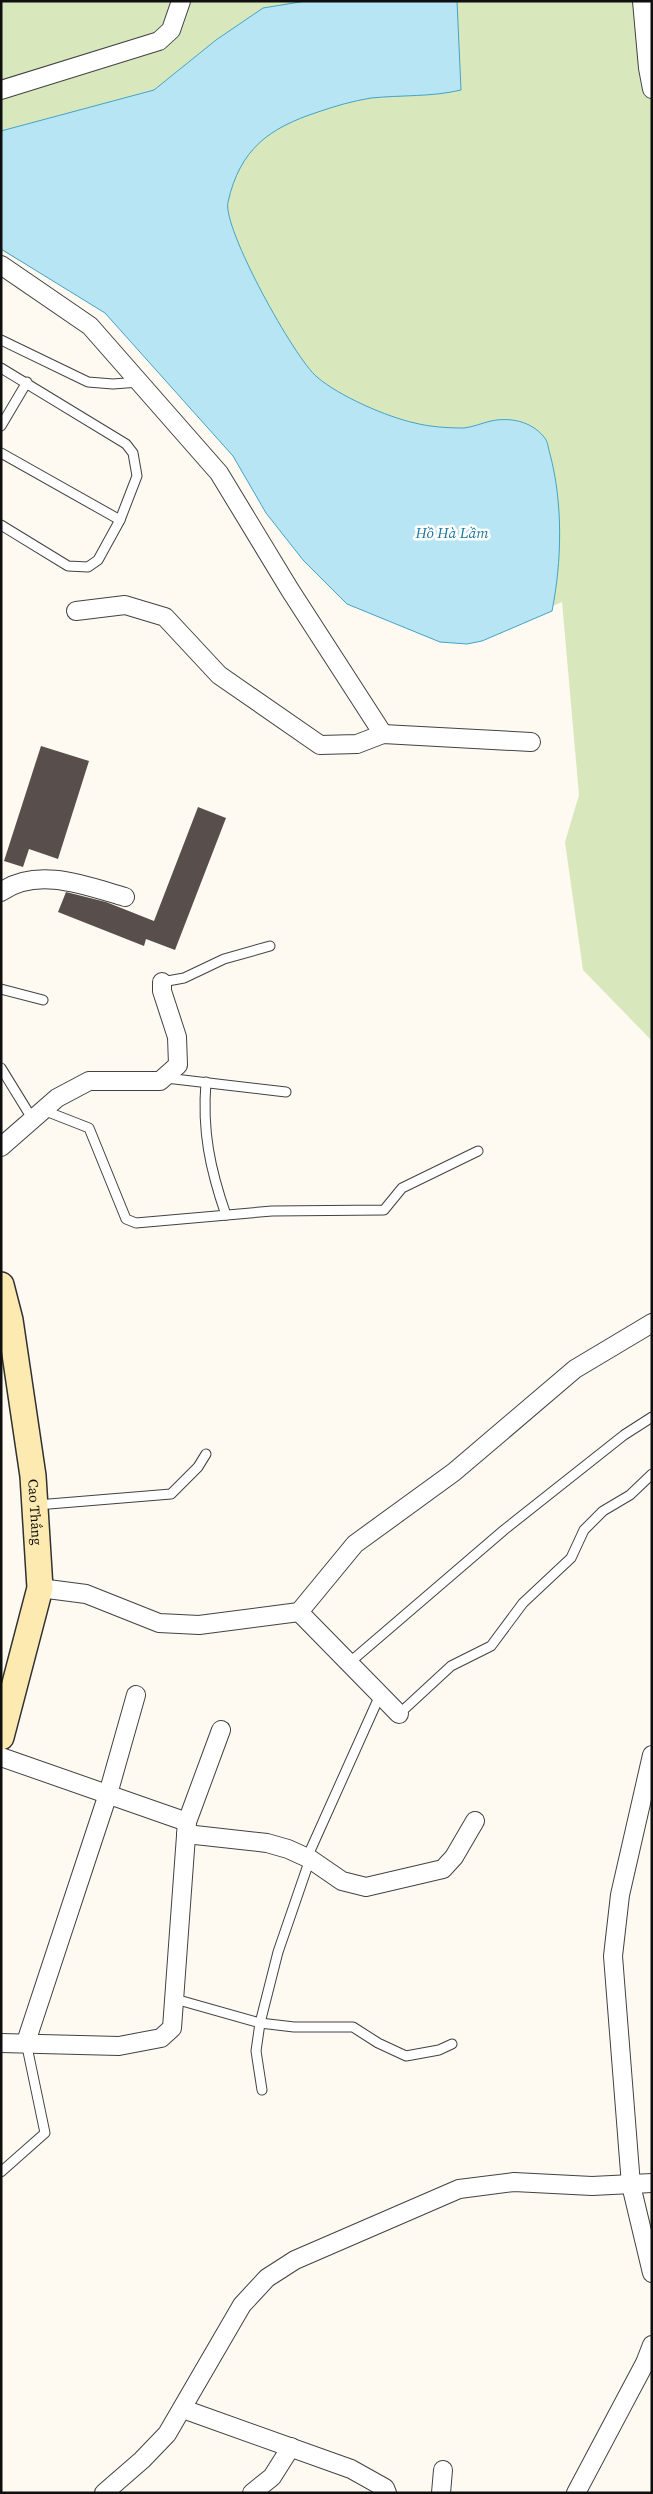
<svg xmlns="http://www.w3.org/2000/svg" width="653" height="2494" font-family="'Source Serif 4',serif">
<rect width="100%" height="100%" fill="#fefaf2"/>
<polygon fill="#d8e8bc" points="1,1 652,1 652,1041 583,970 565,842 579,795 562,602 481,637 222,442 109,313 1,250"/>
<path fill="#b8e5f4" stroke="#42a3c8" d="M 306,1 L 457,1 L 461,90 C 432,97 401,95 371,98 C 353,101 335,106 318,112 C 269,128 240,149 228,202 C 222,228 295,359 317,377 C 339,396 387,417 415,423 C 430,427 449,428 464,428 C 473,427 482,423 491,421 C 510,417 531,421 544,437 C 548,441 548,448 550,454 C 563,503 562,561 552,611 L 482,641 L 467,644 L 440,642 L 347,604 L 303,560 L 266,513 L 233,456 L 105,313 L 1,249 L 1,131 L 154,90 L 216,40 L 263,8 Z"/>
<g fill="#584f4c">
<polygon points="41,746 89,761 58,859 29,849 23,867 4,861"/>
<polygon points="198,807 226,818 175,950 146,939 144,946 58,912 66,892 106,902 154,921"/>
</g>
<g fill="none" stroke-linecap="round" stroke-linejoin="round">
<defs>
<g id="lane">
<polyline points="1,340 88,382 113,384 139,382"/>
<polyline points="1,368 126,444 133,453 137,476 120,520 98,560 88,567 68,566 1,525"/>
<polyline points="1,426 27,382"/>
<polyline points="1,453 120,520"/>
<polyline points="162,982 184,978 224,959 270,946"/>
<polyline points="1,989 43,1000"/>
<polyline points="1,1068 33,1120"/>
<polyline points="166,1078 286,1092"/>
<path d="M 206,1082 C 202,1131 210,1169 226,1215"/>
<polyline points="43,1110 89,1128 126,1219 136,1223 272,1211 384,1210 402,1188 478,1151"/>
<polyline points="37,1505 171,1494 198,1467 206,1454"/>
<polyline points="349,1663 504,1530 624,1435 652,1417"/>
<polyline points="399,1714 451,1666 491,1646 523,1603 571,1558 584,1530 603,1511 630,1495 652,1474"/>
<polyline points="175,1999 260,2023 294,2027 353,2027 378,2043 406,2056 439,2050 452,2044"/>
<polyline points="262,2090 256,2051 260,2023 278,1952 310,1859 310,1851 380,1695"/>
<polyline points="1,2172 45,2133 26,2042"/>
</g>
<g id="street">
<polyline points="642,1 648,68 652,89"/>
<polyline points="1,90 159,41 171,30 181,1"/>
<polyline points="1,265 90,326 219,473 290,590 383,734"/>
<polyline points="76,611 125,605 165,617 219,675 320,745 357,744 383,734 531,742"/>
<path d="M 1,892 C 37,866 87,886 125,897"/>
<polyline points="1,1147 57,1098 89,1081 160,1081 178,1065 177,1037 162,991 162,982"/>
<polyline points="40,1588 86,1594 159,1623 199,1625 299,1612 355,1544 454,1472 575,1369 652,1323"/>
<polyline points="299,1612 399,1714"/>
<polyline points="652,1755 620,1895 613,1956 631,2185 652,2273"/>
<polyline points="1,1757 187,1822"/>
<polyline points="186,1834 267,1843 288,1849 310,1859 342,1881 366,1887 443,1869 454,1857 475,1821"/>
<polyline points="26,2042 108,1794 136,1695"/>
<polyline points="1,2043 119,2046 161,2038 172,2028 187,1822 221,1730"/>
<polyline points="183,2409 351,2469 385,2488 387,2493"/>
<polyline points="104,2493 142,2460 167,2434 242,2305 267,2278 295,2260 459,2189 514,2182 592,2186 652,2183"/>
<polyline points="252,2493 272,2477 291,2447"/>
<polyline points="441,2493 443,2470"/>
<polyline points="576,2493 645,2363 652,2345"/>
</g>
<g id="secondary">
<path id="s1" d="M 1,1285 L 10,1320 L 33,1476 L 40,1588 L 1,1737"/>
</g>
</defs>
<use href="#lane" stroke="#424242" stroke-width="11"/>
<use href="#street" stroke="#424242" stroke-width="20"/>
<use href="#secondary" stroke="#313131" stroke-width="28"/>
<use href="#lane" stroke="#fff" stroke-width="9"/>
<use href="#street" stroke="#fff" stroke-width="18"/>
<use href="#secondary" stroke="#fceab0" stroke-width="25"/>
</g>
<g text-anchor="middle" stroke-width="5" stroke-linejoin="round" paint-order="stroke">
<g font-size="14" fill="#0f0f0f" stroke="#fff">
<text dy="5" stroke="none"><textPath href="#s1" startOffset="230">Cao Thắng</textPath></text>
</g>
<g font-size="15" font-style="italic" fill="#1c759d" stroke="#fff">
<text x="452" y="538">Hồ Hà Lầm</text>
</g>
</g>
<rect width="653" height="2494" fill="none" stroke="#0f0f0f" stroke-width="5"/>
</svg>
